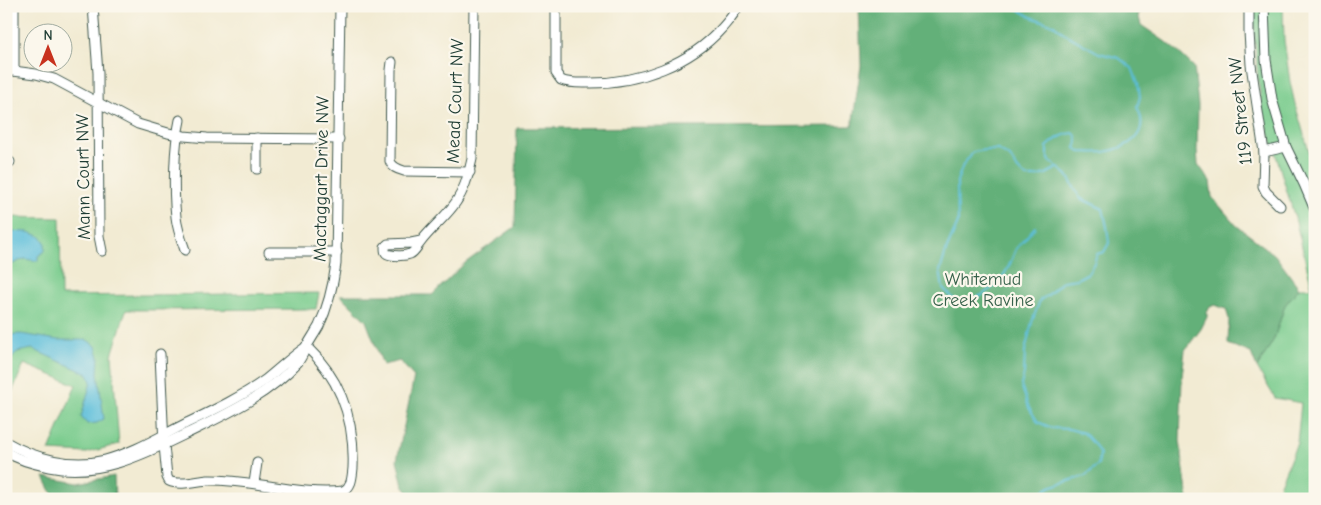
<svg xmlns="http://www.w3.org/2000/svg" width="1321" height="505" font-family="'Comic Neue',sans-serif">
<rect width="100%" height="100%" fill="#fbf7ec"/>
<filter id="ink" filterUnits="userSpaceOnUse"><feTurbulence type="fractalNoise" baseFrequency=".02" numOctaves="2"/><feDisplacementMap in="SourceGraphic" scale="10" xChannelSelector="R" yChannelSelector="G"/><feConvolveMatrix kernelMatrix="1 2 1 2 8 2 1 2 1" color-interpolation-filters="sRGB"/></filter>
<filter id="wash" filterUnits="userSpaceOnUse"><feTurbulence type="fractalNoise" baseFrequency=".0096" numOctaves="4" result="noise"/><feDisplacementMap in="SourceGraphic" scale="20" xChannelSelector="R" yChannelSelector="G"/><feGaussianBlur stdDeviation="1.12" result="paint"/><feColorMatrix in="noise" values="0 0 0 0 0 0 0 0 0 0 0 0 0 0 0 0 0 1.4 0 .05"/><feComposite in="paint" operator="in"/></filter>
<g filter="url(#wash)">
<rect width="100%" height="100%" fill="#f2ebd3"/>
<g fill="#7acc8e" stroke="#4c8461">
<polygon points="1254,6 1283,6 1284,40 1290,82 1295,104 1315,172 1315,499 1274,499 1297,443 1301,403 1275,398 1257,368 1274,339 1285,305 1299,288 1312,288 1295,218 1262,109 1258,78 1254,32"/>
<polygon points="6,217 60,218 61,296 319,293 316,309 126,310 112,355 119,444 87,453 49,451 76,385 24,364 6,406"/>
</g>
<g fill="#63b079" stroke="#417656">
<polygon points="859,6 1151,6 1138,14 1141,25 1173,47 1194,67 1198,105 1197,150 1198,164 1210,181 1212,197 1236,225 1275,255 1299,288 1285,305 1274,339 1257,368 1251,353 1228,344 1229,319 1226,309 1215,305 1210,307 1207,312 1207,317 1201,329 1185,350 1182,377 1180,441 1188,499 413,499 403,486 397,460 414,377 400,361 383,365 366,321 340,295 432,295 465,263 515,227 517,128 852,126 861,66"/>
<polygon points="114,476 115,499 55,499 44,477 78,483"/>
</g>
<g fill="#5bbeda" stroke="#3d7e87">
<polygon points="6,231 28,232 40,236 45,242 45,251 38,256 38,261 24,259 6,267"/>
<polygon points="21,334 58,340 87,340 96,346 99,357 98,374 104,419 97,423 87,424 81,417 91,382 88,374 32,349 17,352 11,360 6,373 6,335"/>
</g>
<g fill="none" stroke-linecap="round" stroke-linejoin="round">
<g stroke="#5bbeda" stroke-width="2">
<path d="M 1013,6 L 1031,17 L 1054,25 L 1065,34 L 1099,53 L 1119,58 L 1132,68 L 1138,83 L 1140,97 L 1137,107 C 1151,134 1129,148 1104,152 C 1096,153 1088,152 1080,152 L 1075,148 C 1078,142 1078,138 1074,133 C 1063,133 1055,139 1047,147 L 1047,154 L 1050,161 L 1067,175 L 1080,198 L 1103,209 L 1107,227 L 1109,243 L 1104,252 L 1097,254 L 1094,263 L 1088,273 L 1077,279 L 1063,281 L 1048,295 L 1040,300 L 1032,322 L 1025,351 L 1024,374 L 1021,385 L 1029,408 L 1038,422 L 1052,428 L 1069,429 L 1084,433 L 1094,444 L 1100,454 L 1098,465 L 1085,476 L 1052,486 L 1043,491 L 1037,499"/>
<polyline points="1035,227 1016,249 1009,266 999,283 982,295 969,301 956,301 943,288 940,271 947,248 958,223 957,181 963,165 973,152 985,150 998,150 1010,157 1018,170 1027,177 1034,177 1046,174 1057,168"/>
<path d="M 759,499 C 776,494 788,490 804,499"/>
</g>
</g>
</g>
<g filter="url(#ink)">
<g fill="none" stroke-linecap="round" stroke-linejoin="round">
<defs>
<g id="minor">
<polyline points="14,6 14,71"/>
<polyline points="93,6 98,73 99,236 102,251"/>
<path d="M 556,6 L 556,73 L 561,80 C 570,84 581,83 591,83 C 639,83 690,64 722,28 C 728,21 735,14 738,6"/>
<polyline points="1249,6 1249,32 1251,65 1264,152 1263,186 1266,192 1280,206"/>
<polyline points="1264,6 1266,60 1272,99 1286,147 1304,184 1315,210"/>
<path d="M 392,62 L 391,70 L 390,161 C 392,167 397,169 404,171 L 470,172"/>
<polyline points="6,70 36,74 54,79 138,124 168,133 184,136 207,138 339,139"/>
<path d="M 180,120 C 174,147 173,189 176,217 C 177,228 181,239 185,250"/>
<polyline points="1264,152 1286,147"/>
<polyline points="6,160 10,162"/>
<polyline points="257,169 257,138"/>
<path d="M 421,241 L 411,243 L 388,244 L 385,247 C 385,252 385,254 391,255 C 396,256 405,256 410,254 C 415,252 417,246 420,243 C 431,228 446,217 456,202 C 465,189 469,174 472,159 L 474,6"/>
<polyline points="269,252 337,252"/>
<path d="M 160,354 L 164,445 L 167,477 L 169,481 C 180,486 196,481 208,480 C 253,479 298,496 343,491 C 352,487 352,477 353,468 C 355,421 341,379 306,346"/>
<path d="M 6,442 C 35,459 72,468 105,460 C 133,453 159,437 185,424 C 212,411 240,398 265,380 C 279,369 291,357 306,347"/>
<path d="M 6,452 C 19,460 34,464 49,467 C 103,478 150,451 196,429 C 233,411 270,393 298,362 C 302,357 304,351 307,346 C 311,339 315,333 319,326 C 328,307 333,286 336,264 L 340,6"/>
<polyline points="254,483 257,463"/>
</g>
</defs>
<use href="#minor" stroke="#3f574c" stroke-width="11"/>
<use href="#minor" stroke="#fff" stroke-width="9"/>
</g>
</g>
<g text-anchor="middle" stroke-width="4.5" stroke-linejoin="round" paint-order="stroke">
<g font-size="18" fill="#1f3d34" stroke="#fbf7ec">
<text transform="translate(455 101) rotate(-88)" y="6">Mead Court NW</text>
<text transform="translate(1240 111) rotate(-96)" y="6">119 Street NW</text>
<text transform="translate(83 177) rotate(-91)" y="6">Mann Court NW</text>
<text transform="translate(321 179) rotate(-89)" y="6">Mactaggart Drive NW</text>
</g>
<g font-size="18" fill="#36614a" stroke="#fbf7ec">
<text x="983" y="285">Whitemud<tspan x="983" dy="21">Creek Ravine</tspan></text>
</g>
</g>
<rect width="1321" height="505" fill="none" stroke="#fbf7ec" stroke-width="25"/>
<g transform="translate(48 48)"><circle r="24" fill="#fbf7ec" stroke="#a3ada2"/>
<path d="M0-4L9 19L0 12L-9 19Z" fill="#c8321e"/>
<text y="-8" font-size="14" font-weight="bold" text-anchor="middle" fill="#1f3d34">N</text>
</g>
</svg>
